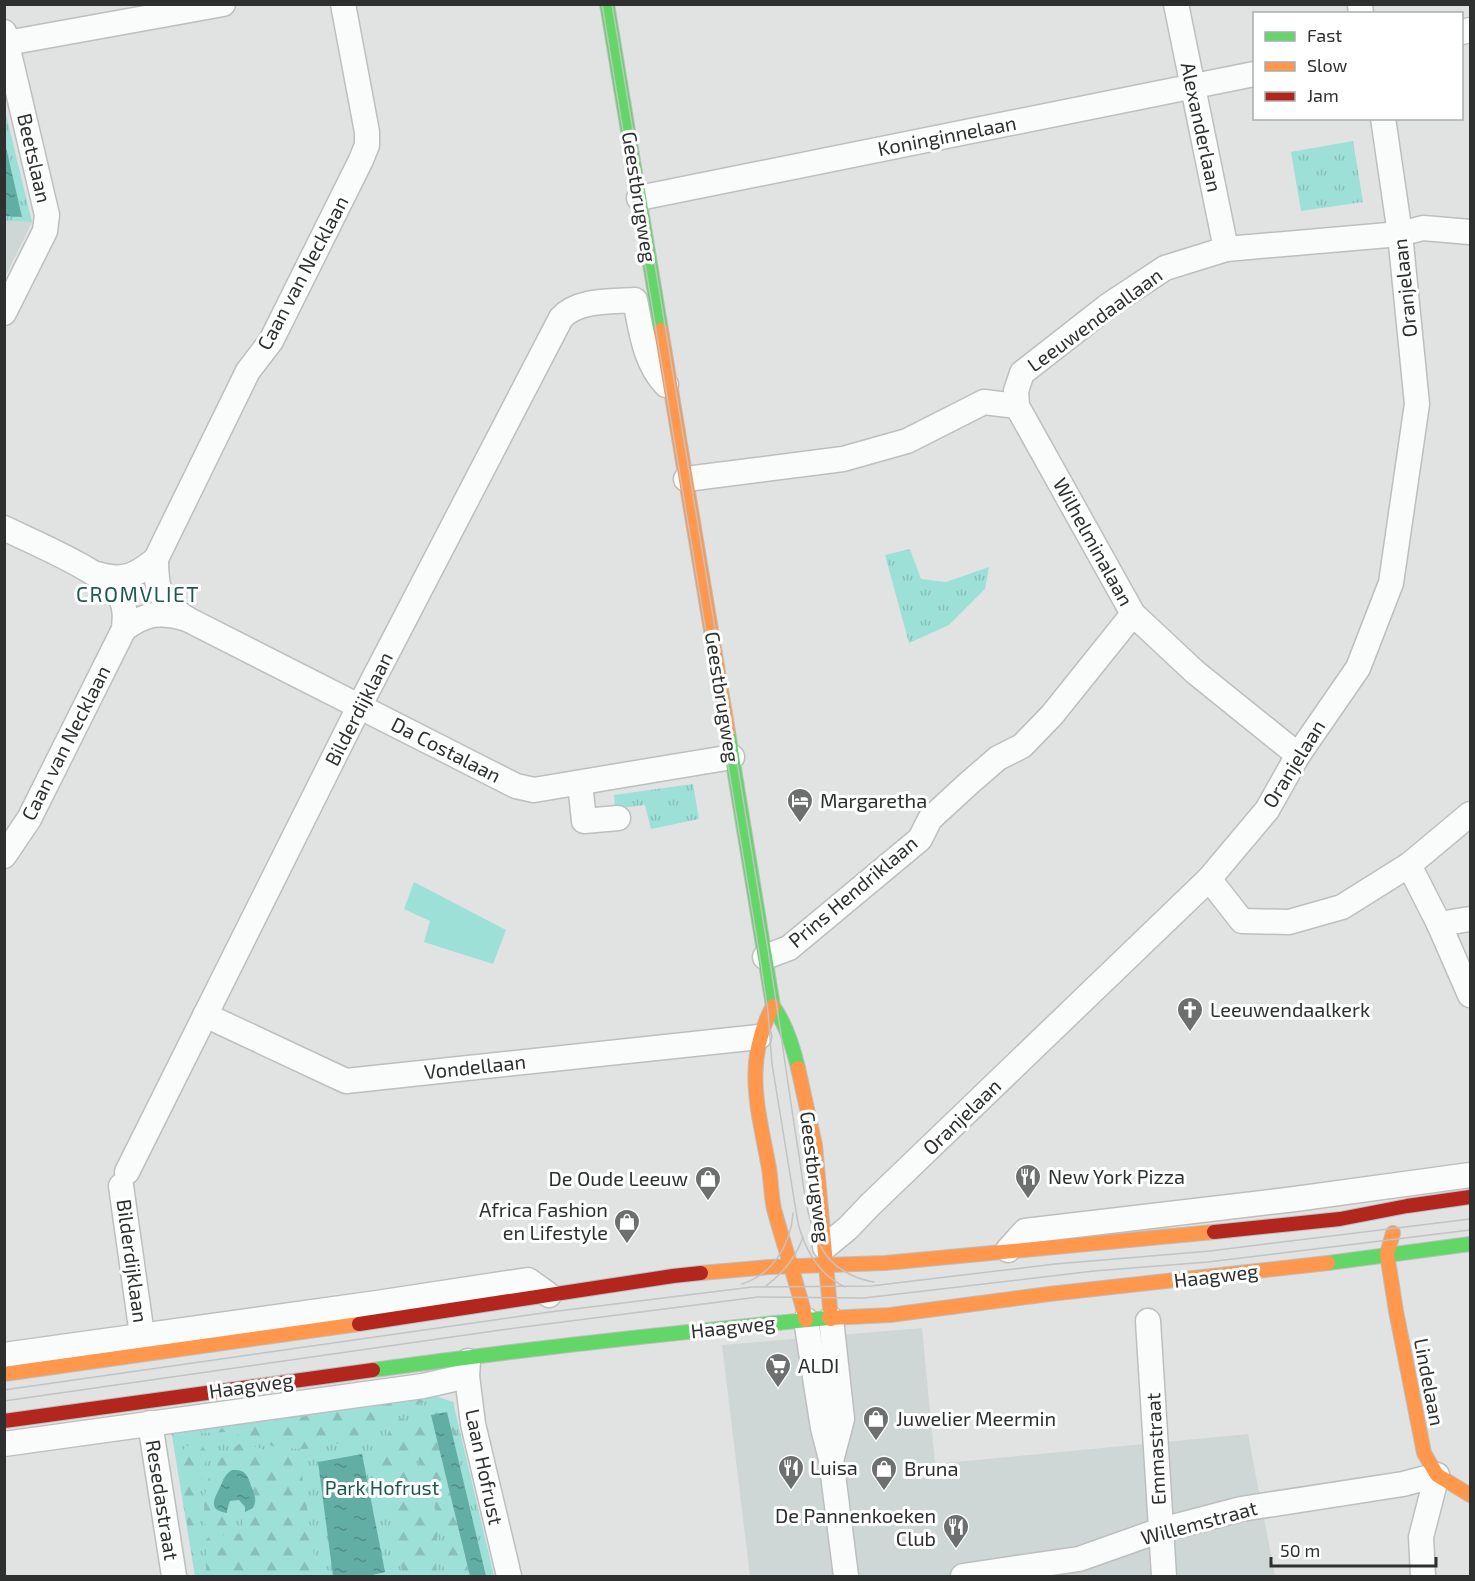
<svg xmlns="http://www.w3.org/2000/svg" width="1475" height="1581" font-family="'Exo 2',sans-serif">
<defs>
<pattern id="grass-tufts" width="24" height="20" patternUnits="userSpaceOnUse" patternTransform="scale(1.5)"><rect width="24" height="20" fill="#9de0d7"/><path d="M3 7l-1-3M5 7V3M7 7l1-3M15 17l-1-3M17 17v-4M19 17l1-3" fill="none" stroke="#88c0b9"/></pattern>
<pattern id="forest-firs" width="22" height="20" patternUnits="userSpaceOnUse" patternTransform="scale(1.5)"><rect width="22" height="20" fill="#9de0d7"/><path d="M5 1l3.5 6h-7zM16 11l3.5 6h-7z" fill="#88c0b9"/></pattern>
<pattern id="water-ripples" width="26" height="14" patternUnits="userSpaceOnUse" patternTransform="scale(1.5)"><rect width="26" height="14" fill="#62aea5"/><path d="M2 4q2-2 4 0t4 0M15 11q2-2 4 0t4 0" fill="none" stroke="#518e87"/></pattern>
</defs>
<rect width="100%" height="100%" fill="#e0e3e2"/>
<g fill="#ced7d5">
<polygon points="5,221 32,222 5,277"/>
<polygon points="922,1328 935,1464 1248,1434 1275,1576 750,1576 722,1345"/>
</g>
<g fill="url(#grass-tufts)">
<polygon points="5,110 32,222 5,221"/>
<polygon points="1353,141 1363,202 1301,211 1291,152"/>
<polygon points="910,549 921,579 946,582 989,567 985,589 949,625 909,643 885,555"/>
<polygon points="693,784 699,819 651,829 645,805 615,809 614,795"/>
<polygon points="424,1392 453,1402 494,1576 195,1576 171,1430"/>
</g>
<g fill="url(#forest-firs)">
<polygon points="427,1398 428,1401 400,1409 393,1414 378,1432 367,1438 306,1449 279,1448 230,1432 191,1433"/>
<path d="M 448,1407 L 451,1409 L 457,1435 L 454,1440 L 447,1412 L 431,1415 L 470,1576 L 445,1576 C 441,1560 448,1545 445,1530 C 443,1519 436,1509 432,1499 C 423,1479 408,1434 414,1413 Z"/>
<polygon points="400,1418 405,1420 412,1465 438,1532 435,1552 437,1576 403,1576 378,1447"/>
<path d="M 242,1442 L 273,1453 L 295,1457 L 300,1460 L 317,1576 L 206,1576 L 206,1540 L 209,1537 L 243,1533 L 242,1517 L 245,1517 L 245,1512 L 249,1511 C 253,1498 256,1484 246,1473 L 224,1478 L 213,1502 L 220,1512 L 227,1513 L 231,1527 L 207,1530 C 201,1516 205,1481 213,1468 C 219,1458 233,1448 242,1442 Z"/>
<polygon points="193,1443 199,1443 206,1451 206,1460 198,1492 198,1576 195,1576 177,1458 186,1446 193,1446"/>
</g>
<polygon fill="#9de0d7" points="414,882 506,930 493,964 424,942 430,921 404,909"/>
<g fill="url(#water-ripples)">
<polygon points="4,143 5,143 22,217 5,216"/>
<polygon points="447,1412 486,1576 470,1576 431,1415"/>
<polygon points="362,1454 385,1572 368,1576 333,1576 318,1462"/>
<path d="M 232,1470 C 247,1469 248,1477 252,1488 C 255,1497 257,1500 253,1508 L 245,1512 L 245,1507 L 239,1500 L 230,1501 L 227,1509 L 227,1513 C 206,1510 215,1498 221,1485 C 224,1479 225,1474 232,1470 Z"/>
</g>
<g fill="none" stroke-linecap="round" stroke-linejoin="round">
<defs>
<g id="street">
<polyline points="1176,4 1226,249"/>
<polyline points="1360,4 1361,14"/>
<polyline points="4,32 47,215 45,231 4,313"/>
<polyline points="1462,32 1470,30"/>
<polyline points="7,43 223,4"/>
<polyline points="639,198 1254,74"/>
<polyline points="1017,406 1133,614 1195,672 1298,755"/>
<polyline points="686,479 843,459 907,441 984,402 1017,406 1016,391 1022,373 1109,305 1165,268 1226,249 1400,234 1423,228 1470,232"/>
<path d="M 4,528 C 32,542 106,572 120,597 C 126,607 125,618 124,629 L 29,819 L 4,856"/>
<path d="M 156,559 C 156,593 160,602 189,620 L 516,786 L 534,790 L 732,757"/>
<path d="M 97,574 C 123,582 136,576 156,559 L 248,371 L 271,341 L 361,160 L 367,145 L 367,132 L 343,4"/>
<path d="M 124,629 C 146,613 161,611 187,619"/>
<polyline points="580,783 584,821 618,818"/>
<polyline points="1409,865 1439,924 1470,995"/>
<polyline points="1209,879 1242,921 1289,922 1342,907 1409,865 1470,814"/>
<polyline points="1439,924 1470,919"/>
<polyline points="765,957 789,948 920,839 930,819 968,784 998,758 1022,746 1052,715 1133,614"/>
<polyline points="205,1015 346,1081 759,1037"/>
<path d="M 127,1172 L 359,707 L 561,318 C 578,299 611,302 635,300 C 641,329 644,362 666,385"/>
<polyline points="121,1186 142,1335"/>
<polyline points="825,1247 848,1228 870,1205 1209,879 1267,810 1298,755 1358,668 1391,583 1417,404 1400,234 1383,118"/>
<polyline points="1008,1250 1025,1231 1295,1199 1470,1175"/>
<polyline points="831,1319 842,1419 832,1457"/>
<polyline points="806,1320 823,1428 831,1459 846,1576"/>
<polyline points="1148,1321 1164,1576"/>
<polyline points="4,1355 377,1303 528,1280 549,1295"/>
<polyline points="468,1361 467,1376 473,1424 509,1576"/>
<polyline points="150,1423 174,1576"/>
<polyline points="4,1444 423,1386 467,1376"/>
<polyline points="963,1576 1079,1559 1161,1530 1241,1509 1403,1484 1437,1475 1421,1537 1423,1576"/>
</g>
<g id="fast">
<polyline points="607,4 661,330"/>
<path d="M 728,732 L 773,1006 C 786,1024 793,1047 798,1068"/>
<polyline points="1328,1263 1470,1244"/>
<path d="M 373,1370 C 524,1349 677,1332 829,1318"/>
</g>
<g id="slow">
<polyline points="661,330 728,732"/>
<path d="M 773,1006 C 743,1062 758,1109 769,1168 C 771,1181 771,1195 774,1209 C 784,1246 797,1283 806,1320"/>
<polyline points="798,1068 815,1145 831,1319"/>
<polyline points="1393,1233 1387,1254 1396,1311 1424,1453 1437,1475 1470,1495"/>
<polyline points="701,1273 769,1267 885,1263 1214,1232"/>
<polyline points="829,1318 890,1315 1049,1294 1328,1263"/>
<polyline points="4,1374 359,1324"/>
</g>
<g id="jam">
<polyline points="1214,1232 1340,1219 1407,1206 1470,1197"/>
<polyline points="359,1324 673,1276 701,1273"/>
<polyline points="4,1421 373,1370"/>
</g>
</defs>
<use href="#street" stroke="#bdbfbe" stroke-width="27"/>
<use href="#fast" stroke="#bdbfbe" stroke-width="16"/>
<use href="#slow" stroke="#bdbfbe" stroke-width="16"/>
<use href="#jam" stroke="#bdbfbe" stroke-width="16"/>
<use href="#street" stroke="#fafbfb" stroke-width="24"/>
<use href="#fast" stroke="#63d668" stroke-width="14"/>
<use href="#slow" stroke="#ff974d" stroke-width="14"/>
<use href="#jam" stroke="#b3261e" stroke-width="14"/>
<g stroke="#c2c3c3" stroke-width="1.5">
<path d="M 602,4 L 760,958 L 768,1012 L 772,1064 L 798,1223 C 805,1250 818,1274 845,1287"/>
<path d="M 612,4 L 769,956 C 780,1022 788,1089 799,1155 C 804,1187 806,1225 824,1252 C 835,1269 855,1279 874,1282"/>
<path d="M 742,1284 C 773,1274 791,1244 793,1213"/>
<path d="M 766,1286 C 783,1273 796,1258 803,1237"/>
<polyline points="4,1390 550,1312 752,1287 871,1286 1055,1264 1210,1251 1470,1219"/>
<polyline points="4,1401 501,1330 758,1297 864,1298 1094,1271 1208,1262 1470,1230"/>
</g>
</g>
<defs>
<symbol id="hotel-pin" viewBox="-11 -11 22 30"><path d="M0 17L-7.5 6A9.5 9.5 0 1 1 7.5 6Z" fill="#6c6f6e" stroke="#fff"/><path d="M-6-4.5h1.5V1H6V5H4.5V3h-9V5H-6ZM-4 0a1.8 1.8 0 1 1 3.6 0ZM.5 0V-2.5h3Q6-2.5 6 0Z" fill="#fff"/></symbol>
<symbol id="church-pin" viewBox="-11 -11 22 30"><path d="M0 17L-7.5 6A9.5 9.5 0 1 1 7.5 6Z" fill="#6c6f6e" stroke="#fff"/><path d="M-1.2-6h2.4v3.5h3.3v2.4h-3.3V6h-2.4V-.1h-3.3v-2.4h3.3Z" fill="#fff"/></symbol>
<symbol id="restaurant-pin" viewBox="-11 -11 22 30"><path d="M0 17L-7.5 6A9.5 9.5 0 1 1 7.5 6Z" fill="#6c6f6e" stroke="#fff"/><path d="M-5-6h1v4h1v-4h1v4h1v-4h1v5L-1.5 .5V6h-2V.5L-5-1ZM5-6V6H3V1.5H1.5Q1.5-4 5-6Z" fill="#fff"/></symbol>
<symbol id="shop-pin" viewBox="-11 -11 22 30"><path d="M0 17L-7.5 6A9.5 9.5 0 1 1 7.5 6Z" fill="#6c6f6e" stroke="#fff"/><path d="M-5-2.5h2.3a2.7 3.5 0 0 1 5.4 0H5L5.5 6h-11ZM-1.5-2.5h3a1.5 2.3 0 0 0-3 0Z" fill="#fff"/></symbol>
<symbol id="supermarket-pin" viewBox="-11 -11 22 30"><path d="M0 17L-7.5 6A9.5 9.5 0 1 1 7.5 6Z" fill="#6c6f6e" stroke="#fff"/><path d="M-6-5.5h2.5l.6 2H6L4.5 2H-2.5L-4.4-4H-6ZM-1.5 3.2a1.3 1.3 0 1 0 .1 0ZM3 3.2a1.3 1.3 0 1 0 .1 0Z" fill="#fff"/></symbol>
</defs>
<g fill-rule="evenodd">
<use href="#hotel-pin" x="785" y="786" width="30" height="40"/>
<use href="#church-pin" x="1175" y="995" width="30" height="40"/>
<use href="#restaurant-pin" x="1013" y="1162" width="30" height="40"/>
<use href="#shop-pin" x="693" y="1164" width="30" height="40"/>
<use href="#shop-pin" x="612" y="1207" width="30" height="40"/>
<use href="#supermarket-pin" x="763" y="1351" width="30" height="40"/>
<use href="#shop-pin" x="861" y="1404" width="30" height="40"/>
<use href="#restaurant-pin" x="776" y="1453" width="30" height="40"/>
<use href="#shop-pin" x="869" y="1454" width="30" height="40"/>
<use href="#restaurant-pin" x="941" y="1512" width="30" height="40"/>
</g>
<g text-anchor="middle" stroke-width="6" stroke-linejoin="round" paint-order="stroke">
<g font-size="20" fill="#2e3030" stroke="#fff">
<text transform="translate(1201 127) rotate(78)" y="7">Alexanderlaan</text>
<text transform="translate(947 136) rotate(-11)" y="7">Koninginnelaan</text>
<text transform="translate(34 158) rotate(77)" y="7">Beetslaan</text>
<text transform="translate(639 197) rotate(81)" y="7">Geestbrugweg</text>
<text transform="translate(303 273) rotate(-62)" y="7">Caan van Necklaan</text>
<text transform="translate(1405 288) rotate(-96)" y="7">Oranjelaan</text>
<text transform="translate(1095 320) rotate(-36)" y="7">Leeuwendaallaan</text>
<text transform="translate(1093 542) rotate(61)" y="7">Wilhelminalaan</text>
<text transform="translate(722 697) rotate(81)" y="7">Geestbrugweg</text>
<text transform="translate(359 709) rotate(-63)" y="7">Bilderdijklaan</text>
<text transform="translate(66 743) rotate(-63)" y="7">Caan van Necklaan</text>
<text transform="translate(446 750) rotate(27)" y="7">Da Costalaan</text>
<text transform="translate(1294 764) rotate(-58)" y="7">Oranjelaan</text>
<text transform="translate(853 892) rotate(-40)" y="7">Prins Hendriklaan</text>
<text transform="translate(475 1067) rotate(-6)" y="7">Vondellaan</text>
<text transform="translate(962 1117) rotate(-44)" y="7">Oranjelaan</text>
<text transform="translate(815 1177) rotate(83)" y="7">Geestbrugweg</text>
<text transform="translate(132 1261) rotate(82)" y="7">Bilderdijklaan</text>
<text transform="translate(1216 1276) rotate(-7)" y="7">Haagweg</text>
<text transform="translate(733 1327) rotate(-6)" y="7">Haagweg</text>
<text transform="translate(1429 1382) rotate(79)" y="7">Lindelaan</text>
<text transform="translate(251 1386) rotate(-8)" y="7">Haagweg</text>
<text transform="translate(1156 1449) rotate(-93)" y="7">Emmastraat</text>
<text transform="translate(484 1467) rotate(78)" y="7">Laan Hofrust</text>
<text transform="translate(162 1500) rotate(81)" y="7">Resedastraat</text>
<text transform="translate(1199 1523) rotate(-15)" y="7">Willemstraat</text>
</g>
<g font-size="20" fill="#2e3030" stroke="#fff" text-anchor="start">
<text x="820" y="808">Margaretha</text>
<text x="1210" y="1017">Leeuwendaalkerk</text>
<text x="1048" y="1184">New York Pizza</text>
<text x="688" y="1186" text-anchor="end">De Oude Leeuw</text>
<text x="608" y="1217" text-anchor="end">Africa Fashion<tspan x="608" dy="23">en Lifestyle</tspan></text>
<text x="798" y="1373">ALDI</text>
<text x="896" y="1426">Juwelier Meermin</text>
<text x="810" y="1475">Luisa</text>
<text x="904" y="1476">Bruna</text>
<text x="936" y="1523" text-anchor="end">De Pannenkoeken<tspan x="936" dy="23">Club</tspan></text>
</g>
<g font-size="20" fill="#1d564f" stroke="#fff">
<text x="382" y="1495">Park Hofrust</text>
</g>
<g font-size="21" letter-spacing="1.5" fill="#1e5750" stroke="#fff">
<text x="138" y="602">CROMVLIET</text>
</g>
</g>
<rect width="1475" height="1581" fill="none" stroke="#2e3030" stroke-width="12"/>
<rect x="1253" y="12" width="210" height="108" fill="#ffffff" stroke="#abacac" stroke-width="1.5"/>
<rect x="1265" y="32" width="30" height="9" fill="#63d668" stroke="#abacac" stroke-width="1.5"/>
<text x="1307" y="42" font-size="18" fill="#2e3030">Fast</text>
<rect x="1265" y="62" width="30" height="9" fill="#ff974d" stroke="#abacac" stroke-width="1.5"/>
<text x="1307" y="72" font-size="18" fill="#2e3030">Slow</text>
<rect x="1265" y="92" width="30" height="9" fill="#b3261e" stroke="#abacac" stroke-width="1.5"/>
<text x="1307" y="102" font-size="18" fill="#2e3030">Jam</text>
<path d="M1271 1557v9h165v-9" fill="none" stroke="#2e3030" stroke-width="3"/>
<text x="1280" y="1557" font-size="18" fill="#2e3030" stroke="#ffffff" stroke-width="4.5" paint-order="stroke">50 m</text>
</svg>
